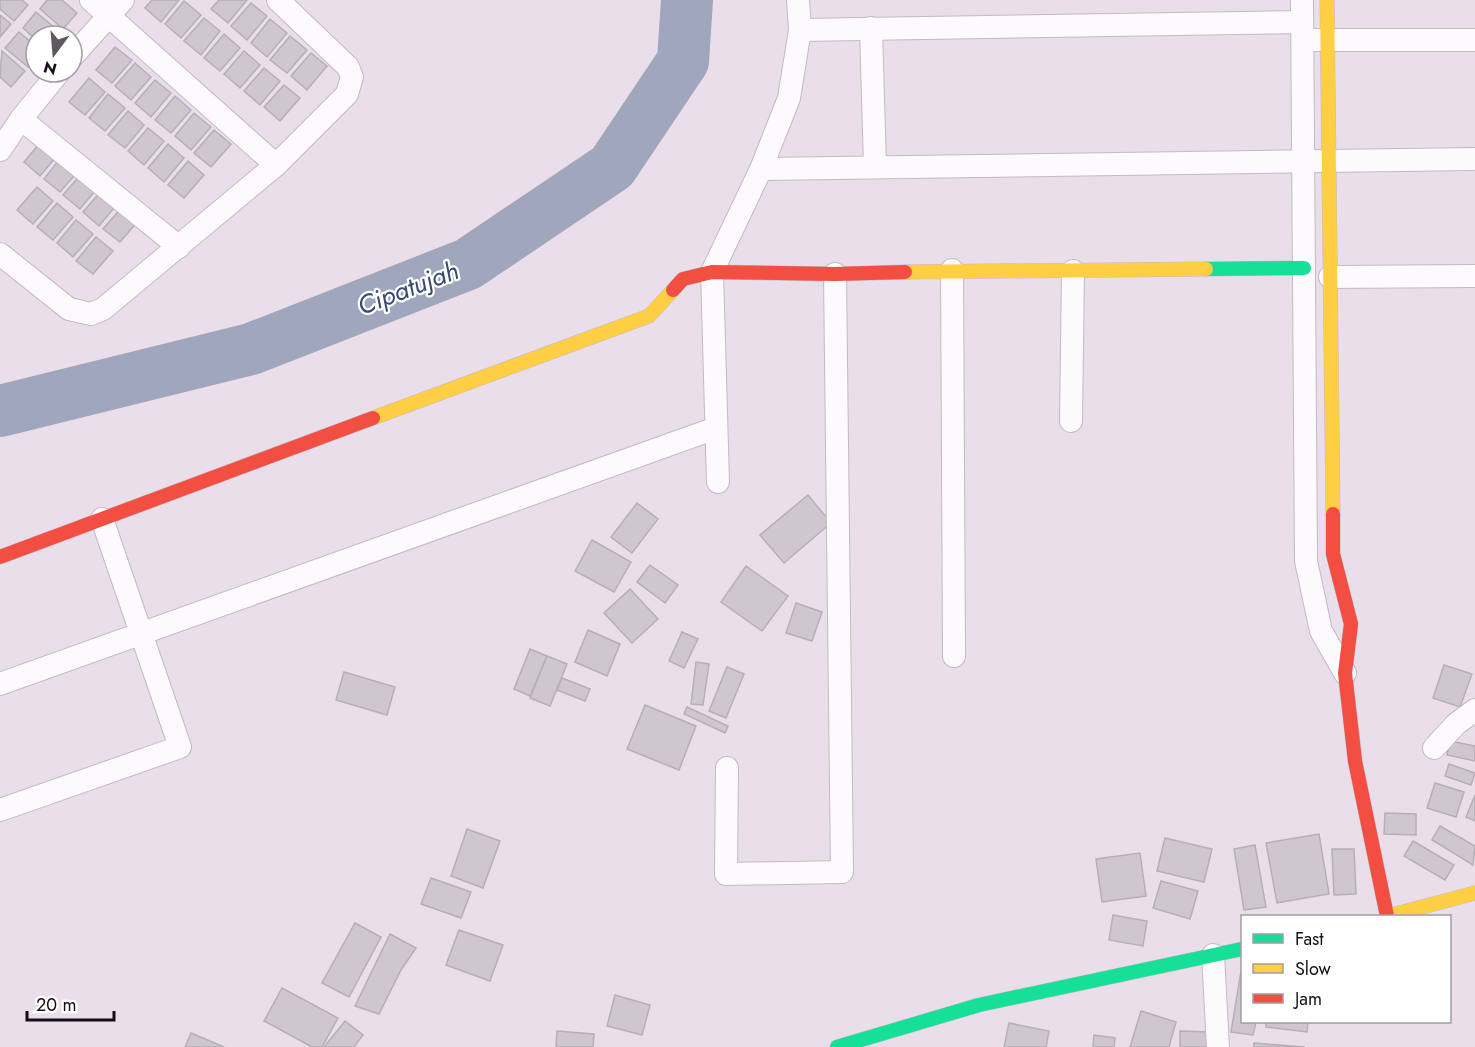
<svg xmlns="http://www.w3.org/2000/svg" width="1475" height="1047" font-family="Jost,sans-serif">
<rect width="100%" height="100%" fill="#eadeea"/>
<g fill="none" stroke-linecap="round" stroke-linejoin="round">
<polyline stroke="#a0a6bb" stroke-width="52" points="0,411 251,349 468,264 612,167 683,61 687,0"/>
</g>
<g fill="#cfc6cf" stroke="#b7afb7" stroke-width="1.5">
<polygon points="0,0 22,0 28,5 14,21 0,9"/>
<polygon points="47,0 62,0 77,13 63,29 40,9"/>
<polygon points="152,0 179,0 161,22 145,8"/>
<polygon points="219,0 247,0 228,23 211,9"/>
<polygon points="184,1 201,15 181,38 165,24"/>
<polygon points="251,3 267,16 247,40 231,26"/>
<polygon points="36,12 60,32 56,36 36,36 36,40 23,28"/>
<polygon points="0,15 11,24 0,37"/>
<polygon points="204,18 220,31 201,55 184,41"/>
<polygon points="270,19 287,33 267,57 251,43"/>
<polygon points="19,32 36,46 36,59 28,67 5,48"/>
<polygon points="224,34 240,48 220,71 204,58"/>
<polygon points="290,36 307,50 287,73 270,60"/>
<polygon points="115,47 132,60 112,83 96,70"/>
<polygon points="2,51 25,71 11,87 0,77"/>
<polygon points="244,51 260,65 240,88 224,74"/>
<polygon points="311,53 327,66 307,90 291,76"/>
<polygon points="135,63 151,77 131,100 115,86"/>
<polygon points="264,68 280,81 260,105 244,91"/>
<polygon points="89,78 105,92 85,115 69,102"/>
<polygon points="155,80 171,93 151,117 135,103"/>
<polygon points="284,85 300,98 280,121 264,107"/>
<polygon points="108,94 125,108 105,131 89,118"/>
<polygon points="175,96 191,110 171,133 155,120"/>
<polygon points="128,111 144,125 125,148 108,135"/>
<polygon points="194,113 211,127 191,150 175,136"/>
<polygon points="148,128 164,141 144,165 128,151"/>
<polygon points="214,130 231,144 211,167 194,153"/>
<polygon points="44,138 60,152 40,176 24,162"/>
<polygon points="168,144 184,158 164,182 148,168"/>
<polygon points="63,155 80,169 60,192 44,179"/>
<polygon points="188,161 204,175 184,198 168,185"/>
<polygon points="83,172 99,186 80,209 63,195"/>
<polygon points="37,187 53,201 33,224 17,210"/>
<polygon points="103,189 119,202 99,226 83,212"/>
<polygon points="57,203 73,217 53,240 37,227"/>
<polygon points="123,206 139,220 120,242 103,229"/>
<polygon points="76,220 93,234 73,257 57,243"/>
<polygon points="96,237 113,251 93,274 76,261"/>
<polygon points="808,495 831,523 784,563 760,535"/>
<polygon points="637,503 658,519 632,553 611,537"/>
<polygon points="592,540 631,562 614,592 575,571"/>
<polygon points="650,565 678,585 665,603 637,582"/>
<polygon points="746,566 788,596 762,631 721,602"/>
<polygon points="630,589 658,619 632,643 604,613"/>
<polygon points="796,603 822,612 812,641 786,633"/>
<polygon points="588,630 620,644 607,676 575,662"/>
<polygon points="682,632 698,639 684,668 669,661"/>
<polygon points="530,649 547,656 530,696 514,689"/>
<polygon points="547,656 567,664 550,706 530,698"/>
<polygon points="696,662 709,664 703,705 691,704"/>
<polygon points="1444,665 1472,674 1460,707 1433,698"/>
<polygon points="727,667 744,674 726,718 709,711"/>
<polygon points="344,672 395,687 387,715 336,700"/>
<polygon points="562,678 590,689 585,701 557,690"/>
<polygon points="645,705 696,726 679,770 627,749"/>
<polygon points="687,707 728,726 725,733 684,714"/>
<polygon points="1450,741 1475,746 1475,761 1447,755"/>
<polygon points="1449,764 1475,773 1471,785 1445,776"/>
<polygon points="1435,783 1464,792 1456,817 1427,808"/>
<polygon points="1475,795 1475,821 1466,817"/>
<polygon points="1385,813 1416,814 1416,835 1384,834"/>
<polygon points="1440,826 1475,846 1473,865 1432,840"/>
<polygon points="467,829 500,841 483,888 451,876"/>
<polygon points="1319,834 1329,894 1277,903 1266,843"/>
<polygon points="1165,838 1212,849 1204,882 1157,871"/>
<polygon points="1413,841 1454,865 1445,880 1404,856"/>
<polygon points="1255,845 1266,907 1244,910 1234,849"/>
<polygon points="1332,849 1354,849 1356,894 1334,895"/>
<polygon points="1140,853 1146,896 1102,902 1096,859"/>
<polygon points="431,878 471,892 461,918 421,904"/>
<polygon points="1161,881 1198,891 1190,919 1153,908"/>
<polygon points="1113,915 1147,921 1143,946 1109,940"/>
<polygon points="355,923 381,937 349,997 322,983"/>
<polygon points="459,930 503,945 490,981 446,965"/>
<polygon points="390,934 416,948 401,970 379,1014 355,1006"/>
<polygon points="1241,971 1242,1022 1256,1022 1253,1035 1231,1032"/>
<polygon points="282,988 338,1018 322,1047 312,1047 264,1021"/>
<polygon points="615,995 650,1005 642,1035 607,1026"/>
<polygon points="1141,1011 1176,1022 1169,1047 1130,1047"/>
<polygon points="345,1021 363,1035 354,1047 324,1047"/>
<polygon points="1266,1022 1308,1022 1307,1032 1266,1027"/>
<polygon points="1009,1023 1049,1031 1046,1047 1004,1047"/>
<polygon points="557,1031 594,1034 593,1047 556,1047"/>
<polygon points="1180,1031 1211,1032 1211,1047 1180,1047"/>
<polygon points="191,1033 224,1047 185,1047"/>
<polygon points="1094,1035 1115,1038 1114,1047 1093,1047"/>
<polygon points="1254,1043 1305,1047 1254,1047"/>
</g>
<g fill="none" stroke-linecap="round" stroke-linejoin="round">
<defs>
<g id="street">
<polyline points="91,0 276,165"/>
<polyline points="1302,0 1306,561 1321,631 1345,673"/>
<polyline points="871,28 875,167"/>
<polyline points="800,30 1302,22"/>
<polyline points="1315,40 1475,40"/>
<polyline points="72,57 123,0"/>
<polyline points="59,72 21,119 179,247"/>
<polyline points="0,150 21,119"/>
<polyline points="761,169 1475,159"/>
<polyline points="0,254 69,309 91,314 103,309 276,165 347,94 352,77 348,67 278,0"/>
<polyline points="952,270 954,656"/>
<polyline points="1330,277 1475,276"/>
<polyline points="1071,421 1073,271"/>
<polyline points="718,482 712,272 761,169 789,98 800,30 798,0"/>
<polyline points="0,684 716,428"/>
<polyline points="1434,748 1456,724 1475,710"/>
<polyline points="727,768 726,874 842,872 835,274"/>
<polyline points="0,810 180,747 102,519"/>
<polyline points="1213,955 1218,1047"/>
</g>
<g id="fast">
<polyline points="1206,269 1304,268"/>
<polyline points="837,1047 979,1005 1242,949"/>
</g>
<g id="slow">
<polyline points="1327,0 1333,514"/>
<polyline points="905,272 1206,269"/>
<polyline points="373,418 649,316 673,290"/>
<polyline points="1388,916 1475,893"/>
</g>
<g id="jam">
<polyline points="673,290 683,279 712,272 835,274 905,272"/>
<polyline points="1333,514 1333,554 1351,624 1345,673 1355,761 1387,916"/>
<polyline points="0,557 373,418"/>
</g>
</defs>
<use href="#street" stroke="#c3bac3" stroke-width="24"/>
<use href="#fast" stroke="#c3bac3" stroke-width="15"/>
<use href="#slow" stroke="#c3bac3" stroke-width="15"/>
<use href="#jam" stroke="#c3bac3" stroke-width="15"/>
<use href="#street" stroke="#fcfafc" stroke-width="22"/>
<use href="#fast" stroke="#16e098" stroke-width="14"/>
<use href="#slow" stroke="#ffcf43" stroke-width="14"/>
<use href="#jam" stroke="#f24e42" stroke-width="14"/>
</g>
<g text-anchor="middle" stroke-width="4.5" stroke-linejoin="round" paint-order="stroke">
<g font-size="26" font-style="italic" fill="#364a72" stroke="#fff">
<text transform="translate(408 288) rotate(-21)" y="9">Cipatujah</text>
</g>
</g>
<rect x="1241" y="915" width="210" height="108" fill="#ffffff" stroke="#a19fa1" stroke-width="1.5"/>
<rect x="1253" y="934" width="30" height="9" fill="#16e098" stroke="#a19fa1" stroke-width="1.5"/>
<text x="1295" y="945" font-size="18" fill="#150e15">Fast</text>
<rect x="1253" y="964" width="30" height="9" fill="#ffcf43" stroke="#a19fa1" stroke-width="1.5"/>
<text x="1295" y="975" font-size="18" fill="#150e15">Slow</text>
<rect x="1253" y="994" width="30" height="9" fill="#f24e42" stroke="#a19fa1" stroke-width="1.5"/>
<text x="1295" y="1005" font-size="18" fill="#150e15">Jam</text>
<g transform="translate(54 54) rotate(196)"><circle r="28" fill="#ffffff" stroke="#a19fa1" stroke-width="1.5"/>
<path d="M0-4.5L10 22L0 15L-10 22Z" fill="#605760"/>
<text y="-9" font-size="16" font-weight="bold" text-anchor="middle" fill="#150e15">N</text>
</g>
<path d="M27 1011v9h87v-9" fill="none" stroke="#150e15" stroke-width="3"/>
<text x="36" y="1011" font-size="18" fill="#150e15" stroke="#ffffff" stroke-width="4.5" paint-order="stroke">20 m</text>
</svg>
